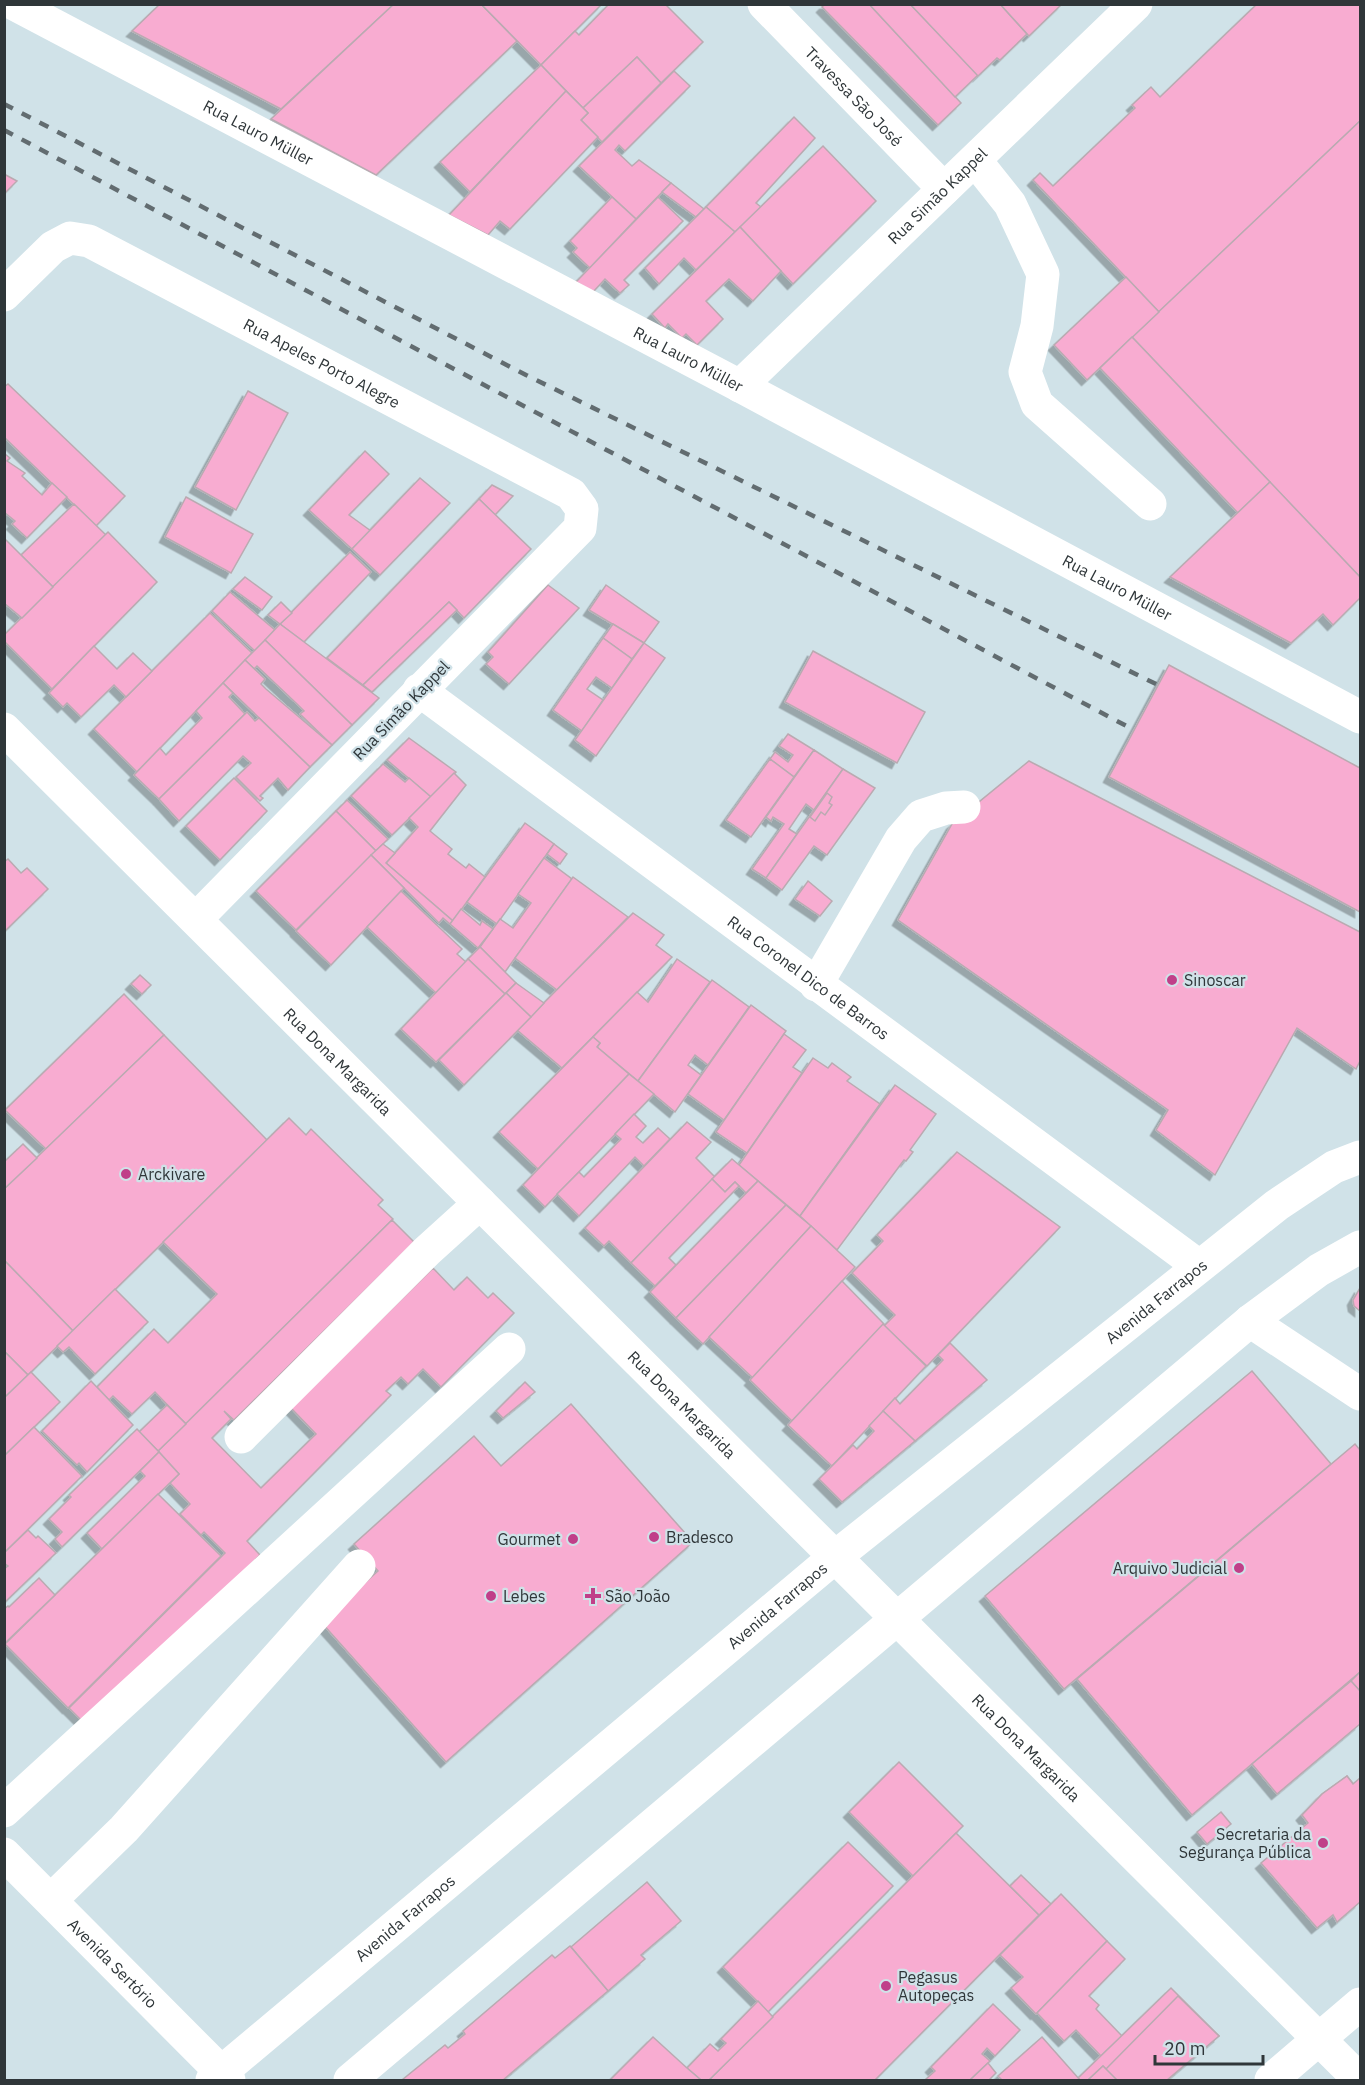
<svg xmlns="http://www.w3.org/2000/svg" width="1365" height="2085" font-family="'IBM Plex Sans',sans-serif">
<defs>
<filter id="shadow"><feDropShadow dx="-5.5" dy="5.5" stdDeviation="0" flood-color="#0004"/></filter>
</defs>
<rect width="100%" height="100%" fill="#d0e2e8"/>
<g fill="#f8acd1" stroke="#baaab1" stroke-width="1.5" filter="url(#shadow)">
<polygon points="160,4 394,4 281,109 132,31"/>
<polygon points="394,4 481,4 517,41 376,175 271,119"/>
<polygon points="481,4 602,4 541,65"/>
<polygon points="609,4 665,4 703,42 661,83 637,57 583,108 541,65 575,31 579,35"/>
<polygon points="825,4 869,4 961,103 938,125 822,7"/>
<polygon points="869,4 910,4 978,75 955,97"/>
<polygon points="910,4 1000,4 1027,34 1000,60 997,58 978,76"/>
<polygon points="1000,4 1062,4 1029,36"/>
<polygon points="1257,4 1360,4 1360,121 1159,312 1033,180 1040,173 1053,186 1135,108 1132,105 1151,87 1160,97"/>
<polygon points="637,57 661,83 602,142 581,120 588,113 583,108"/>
<polygon points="541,65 566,91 470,192 440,162"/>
<polygon points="674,71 690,86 625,151 619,145 615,150 632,166 639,160 671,183 636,219 579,166"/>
<polygon points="566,91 588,113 581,120 598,137 510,229 500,221 488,235 449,215"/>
<polygon points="794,117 815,138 756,203 761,207 735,232 706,207"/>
<polygon points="1360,121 1360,577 1132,337"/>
<polygon points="823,146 876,201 793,284 740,227"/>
<polygon points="4,174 17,181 4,194"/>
<polygon points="671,183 704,209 696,217 662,192"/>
<polygon points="612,197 636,219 590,268 573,252 577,248 570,241"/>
<polygon points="658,197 683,221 624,280 629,285 620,293 605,279 593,292 576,282"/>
<polygon points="706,207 735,232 696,270 684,258 659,284 645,268"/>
<polygon points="740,227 781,271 753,301 729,279 706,301 723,319 697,345 686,334 682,338 668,324 665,328 652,314"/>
<polygon points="1126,277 1159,312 1087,380 1054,345"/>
<polygon points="1132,337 1270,482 1238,513 1100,368"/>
<polygon points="8,384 125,496 96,526 4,437 4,387"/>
<polygon points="248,391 288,413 236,510 195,487"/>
<polygon points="365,451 389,474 349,515 371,531 352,549 309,510"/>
<polygon points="5,454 10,458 7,461 25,473 22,476 42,495 52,483 67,497 27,538 12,524 15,521 4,512"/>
<polygon points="420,478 450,503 380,575 352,549"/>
<polygon points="1270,482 1360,577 1360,598 1333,625 1323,614 1291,643 1170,577"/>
<polygon points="492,485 513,496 495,515 479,499"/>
<polygon points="186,497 253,534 231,573 165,537"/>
<polygon points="479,499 531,549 464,618 449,602 363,685 327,658"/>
<polygon points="74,504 106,535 53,587 21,555"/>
<polygon points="108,532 157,582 52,689 4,641 4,635"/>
<polygon points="4,538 53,587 22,618 4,603"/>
<polygon points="350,552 371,572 304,642 280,624"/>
<polygon points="245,577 272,597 262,610 233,589"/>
<polygon points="548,585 579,608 509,684 486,664 493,657 488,652"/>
<polygon points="606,585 659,622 644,643 589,610"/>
<polygon points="230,592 275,630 255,651 212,611"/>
<polygon points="281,602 292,613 280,624 268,615"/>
<polygon points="449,602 457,610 372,692 363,685"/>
<polygon points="210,613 252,653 137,772 94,729"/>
<polygon points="280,624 379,698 352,725 265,640"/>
<polygon points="613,624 644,643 632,659 603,638"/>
<polygon points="603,638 632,659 612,688 596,677 587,689 603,700 582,731 553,710"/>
<polygon points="265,640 352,725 332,745 300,714 304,711 296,703 257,666 254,669 245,660"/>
<polygon points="644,643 665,658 596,756 575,740"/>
<polygon points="94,646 117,669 133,653 152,671 126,697 114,685 81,717 67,703 63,707 49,693"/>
<polygon points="813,651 925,712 897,763 785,702"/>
<polygon points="245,660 265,679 261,684 266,689 332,745 310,767 223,683"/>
<polygon points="1169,665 1360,768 1360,912 1109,777"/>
<polygon points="223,683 233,693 229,697 245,714 159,799 134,775 160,748 166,755 202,718 196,711"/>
<polygon points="247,712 255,721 259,718 310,767 288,790 278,778 260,796 263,798 260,801 236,777 251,763 243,756 179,821 159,799"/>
<polygon points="788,734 814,750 794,777 770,759 775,752 788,762 793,755 779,746"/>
<polygon points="409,738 456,772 431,797 387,760"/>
<polygon points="814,750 843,769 814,810 806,804 789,829 797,834 766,878 752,869 784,824 773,817 771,821 766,817"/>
<polygon points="770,759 794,777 751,837 726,820"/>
<polygon points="1029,761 1360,932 1360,1061 1356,1069 1297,1028 1215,1175 1156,1130 1168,1110 898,920 952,824"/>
<polygon points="383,764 405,782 409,778 431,797 392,835 351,796"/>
<polygon points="843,769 875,788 827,855 814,846 782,890 766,878"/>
<polygon points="454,773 466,785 430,831 452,849 448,854 466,868 469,864 485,877 453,921 386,863 418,827 409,818"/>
<polygon points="234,778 267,811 220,860 186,826"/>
<polygon points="827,793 832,797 829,803 832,805 825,815 821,812 815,821 810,817"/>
<polygon points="347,800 388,839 376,851 336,811"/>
<polygon points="336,811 376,851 296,930 256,891"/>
<polygon points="525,823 554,844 497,924 467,902"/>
<polygon points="383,844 395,853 386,863 453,921 450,924 443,918 439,923 371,855"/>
<polygon points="554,844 567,854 560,864 547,854"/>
<polygon points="371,855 404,888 331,965 296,931"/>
<polygon points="544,858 572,879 505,972 480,947 500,919 513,928 531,903 518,894"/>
<polygon points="8,859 21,873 27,868 48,889 4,932 4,862"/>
<polygon points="573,877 628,917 557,990 515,958"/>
<polygon points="808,881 832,901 820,916 795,899"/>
<polygon points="401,891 462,949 457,954 466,962 436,993 367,927"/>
<polygon points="461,909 480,925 482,921 493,929 478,948 450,924"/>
<polygon points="633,913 664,935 656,945 672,957 562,1068 517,1030"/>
<polygon points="480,947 516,983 505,994 468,959"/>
<polygon points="468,959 505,994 436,1062 401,1029"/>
<polygon points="677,959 710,982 638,1081 597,1047 600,1043 593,1037 637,992 648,1002"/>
<polygon points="140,975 151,985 142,994 131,984"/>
<polygon points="712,980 749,1007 708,1065 695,1055 688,1065 701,1075 675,1112 638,1081"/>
<polygon points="516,983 544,1003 531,1017 506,993"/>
<polygon points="506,993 531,1017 464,1085 439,1060"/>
<polygon points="124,994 164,1035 46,1149 5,1110"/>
<polygon points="751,1005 786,1031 724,1120 688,1094"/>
<polygon points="784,1034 806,1050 793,1067 802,1073 747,1153 716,1132"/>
<polygon points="164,1035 267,1140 73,1331 4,1260 4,1189"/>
<polygon points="593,1037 600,1043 597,1047 629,1074 538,1169 499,1132"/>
<polygon points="813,1058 828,1068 832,1063 851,1077 847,1081 880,1104 800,1216 739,1165"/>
<polygon points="629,1074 654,1094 545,1207 523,1185"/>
<polygon points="895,1085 936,1114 910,1150 913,1152 906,1161 904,1160 837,1250 800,1216"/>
<polygon points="634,1114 646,1126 636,1137 643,1143 658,1128 670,1139 644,1166 635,1157 579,1216 557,1194 579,1172 584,1177 621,1139 615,1134"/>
<polygon points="289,1118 306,1135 311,1129 383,1200 378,1205 393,1219 186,1424 155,1392 132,1414 113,1396 109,1400 97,1387 154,1329 168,1343 217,1294 163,1242"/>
<polygon points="687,1122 711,1142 696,1158 715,1177 631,1263 609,1241 604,1246 585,1228"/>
<polygon points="23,1144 37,1158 4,1189 4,1162"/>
<polygon points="957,1152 1060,1227 927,1366 884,1326 895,1315 852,1273 883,1241 877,1235"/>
<polygon points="732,1159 758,1181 746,1193 735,1182 725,1192 712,1179"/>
<polygon points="712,1179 725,1192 735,1182 739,1186 669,1258 676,1265 655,1286 631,1263"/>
<polygon points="758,1181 786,1205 676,1318 650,1292"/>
<polygon points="786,1205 811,1226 703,1344 676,1318"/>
<polygon points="392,1220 414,1242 234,1420 224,1411 231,1419 212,1438 261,1488 316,1434 291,1408 433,1268 454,1290 467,1277 488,1298 493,1293 514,1313 441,1387 423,1369 408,1384 401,1377 386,1391 391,1395 247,1541 260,1555 88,1727 69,1708 225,1553 204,1532 201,1535 180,1514 190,1504 170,1483 179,1474 158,1451"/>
<polygon points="811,1226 855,1267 753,1378 709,1337"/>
<polygon points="4,1260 73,1331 28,1375 4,1351"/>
<polygon points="842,1281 884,1324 792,1421 750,1380"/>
<polygon points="1360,1288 1360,1287 1360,1311 1354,1306 1353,1300"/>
<polygon points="115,1289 148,1322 95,1374 69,1347 63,1352 57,1346"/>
<polygon points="883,1324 926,1366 832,1466 788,1425"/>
<polygon points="950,1343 987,1380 915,1441 883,1411 895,1398 900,1404 943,1360 938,1355"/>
<polygon points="4,1351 28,1375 4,1398"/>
<polygon points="1252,1371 1331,1464 1064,1689 985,1596"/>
<polygon points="31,1372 60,1402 4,1456 4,1398"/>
<polygon points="91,1381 133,1425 87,1472 79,1463 77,1465 42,1431"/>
<polygon points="525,1382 535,1392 503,1418 496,1411"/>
<polygon points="571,1404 693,1542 446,1762 321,1622 378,1571 354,1544 474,1436 501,1466"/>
<polygon points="167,1405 186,1424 158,1451 139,1432"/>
<polygon points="883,1411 915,1441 842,1502 819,1479 853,1445 857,1449 874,1431 869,1426"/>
<polygon points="34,1427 82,1476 4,1553 4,1456"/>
<polygon points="137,1429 159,1452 62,1547 55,1539 62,1532 49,1519 71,1497 69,1495"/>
<polygon points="1355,1444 1360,1450 1360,1672 1192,1815 1077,1679"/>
<polygon points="159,1452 179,1474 102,1549 87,1533 145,1476 140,1471"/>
<polygon points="158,1494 221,1556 68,1708 5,1644"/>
<polygon points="28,1530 36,1538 38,1536 56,1553 4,1603 4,1569 8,1566 4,1563 4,1553"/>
<polygon points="39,1578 55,1595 4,1644 4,1609 8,1606 9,1607"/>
<polygon points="1360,1672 1360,1691 1351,1681"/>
<polygon points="1351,1681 1360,1691 1360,1724 1277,1794 1252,1764"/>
<polygon points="899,1762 963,1826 913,1876 849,1812"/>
<polygon points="1347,1776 1360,1792 1360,1836 1337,1856 1302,1815 1322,1794"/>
<polygon points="1347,1776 1353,1784 1360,1778 1360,1902 1337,1922 1333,1915 1317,1928 1261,1863 1308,1823 1302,1815 1322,1794"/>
<polygon points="1221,1812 1231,1824 1207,1844 1197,1832"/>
<polygon points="956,1833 1039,1915 875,2080 709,2080"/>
<polygon points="848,1842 893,1886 768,2012 723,1967"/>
<polygon points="1021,1875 1051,1904 1039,1915 1010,1886"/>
<polygon points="647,1882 681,1921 641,1955 645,1959 608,1991 571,1947"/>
<polygon points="1061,1894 1107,1941 1036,2014 1011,1988 1023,1977 1000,1955"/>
<polygon points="1107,1941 1125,1959 1089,1996 1099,2005 1096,2009 1122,2036 1101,2056 1076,2030 1064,2041 1037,2013"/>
<polygon points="570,1946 608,1991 503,2080 402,2080 445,2045 448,2048 465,2034 463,2031 552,1955 555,1958"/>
<polygon points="1171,1988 1219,2036 1167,2080 1080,2080 1078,2078"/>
<polygon points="1178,1996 1219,2036 1167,2080 1088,2080 1103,2066 1106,2069"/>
<polygon points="758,2001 773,2017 709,2080 701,2080 687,2068 710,2044 718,2051 726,2043 721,2039"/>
<polygon points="993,2004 1020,2030 995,2056 987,2048 982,2054 990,2061 970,2080 925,2080 935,2071 931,2067"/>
<polygon points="653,2037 687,2068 701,2080 610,2080"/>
<polygon points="1042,2037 1080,2080 1002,2080 998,2076"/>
<polygon points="988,2063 996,2073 989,2080 970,2080"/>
<polygon points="1103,2066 1117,2080 1088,2080"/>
</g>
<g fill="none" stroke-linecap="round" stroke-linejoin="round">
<g stroke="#fff" stroke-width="33">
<path id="s1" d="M 14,4 L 740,386 L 1360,717"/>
<path id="s2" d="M 764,4 L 944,189"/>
<polyline points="975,160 1010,204 1043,274 1037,326 1025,372 1037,404 1150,504"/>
<path id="s3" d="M 4,295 L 53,247 L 70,238 L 89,241 L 571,494 L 582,509 L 580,528 L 196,919"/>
<path id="s4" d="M 740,386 L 1136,4"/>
<path id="s5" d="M 419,690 L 1199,1266"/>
<polyline points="816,985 901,839 921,816 946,808 964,807"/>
<polyline points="1250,1321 1360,1394"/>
<polyline points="241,1437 427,1251 480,1203"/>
<polyline points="4,1811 509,1349"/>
<polyline points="51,1900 124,1829 359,1566"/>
<polyline points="1271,2080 1360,2004"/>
</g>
<g stroke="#fff" stroke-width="33">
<path id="s6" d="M 4,729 L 1360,2080"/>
<path id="s7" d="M 4,1854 L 229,2080"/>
<path id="s8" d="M 212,2080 L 835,1557 L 1277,1205 L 1334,1167 L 1360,1157"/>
<polyline points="350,2080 1250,1321 1319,1270 1360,1247"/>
</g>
<g stroke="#626c70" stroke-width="4.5" stroke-dasharray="10 10" stroke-linecap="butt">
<polyline points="4,104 526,375 1158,685"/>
<polyline points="4,130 1134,730"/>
</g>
</g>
<g fill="#c03f89" stroke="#d0e2e8" stroke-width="2">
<circle cx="1172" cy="980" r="6"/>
<circle cx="126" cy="1174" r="6"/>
<circle cx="654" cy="1537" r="6"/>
<circle cx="573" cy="1539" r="6"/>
<circle cx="1239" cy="1568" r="6"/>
<circle cx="491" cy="1596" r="6"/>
<path d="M590 1587h6v6h6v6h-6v6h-6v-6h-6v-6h6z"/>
<circle cx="1323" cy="1843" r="6"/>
<circle cx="886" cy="1986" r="6"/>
</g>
<g text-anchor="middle" stroke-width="4.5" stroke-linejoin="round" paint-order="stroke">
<g font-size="16" fill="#2f3639" stroke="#d0e2e8">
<text dy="6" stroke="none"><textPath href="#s2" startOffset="129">Travessa São José</textPath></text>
<text dy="6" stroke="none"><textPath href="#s1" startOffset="276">Rua Lauro Müller</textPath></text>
<text dy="6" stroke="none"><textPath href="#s4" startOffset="274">Rua Simão Kappel</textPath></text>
<text dy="6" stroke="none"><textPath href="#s1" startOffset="762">Rua Lauro Müller</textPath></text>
<text dy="6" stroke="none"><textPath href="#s3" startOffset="370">Rua Apeles Porto Alegre</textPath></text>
<text dy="6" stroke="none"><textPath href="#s1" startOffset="1248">Rua Lauro Müller</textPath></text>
<text transform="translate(401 710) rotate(-46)" y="6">Rua Simão Kappel</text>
<text dy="6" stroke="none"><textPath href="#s5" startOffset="484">Rua Coronel Dico de Barros</textPath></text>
<text dy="6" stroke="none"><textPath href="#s6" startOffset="471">Rua Dona Margarida</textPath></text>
<text dy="6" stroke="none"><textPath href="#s8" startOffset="1224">Avenida Farrapos</textPath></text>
<text dy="6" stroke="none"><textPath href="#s6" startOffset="957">Rua Dona Margarida</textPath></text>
<text dy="6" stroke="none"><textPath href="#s8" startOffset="738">Avenida Farrapos</textPath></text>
<text dy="6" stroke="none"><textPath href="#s6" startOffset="1443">Rua Dona Margarida</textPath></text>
<text dy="6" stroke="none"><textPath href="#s8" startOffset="252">Avenida Farrapos</textPath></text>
<text dy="6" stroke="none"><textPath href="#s7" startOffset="154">Avenida Sertório</textPath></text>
</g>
<g font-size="16" fill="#2f3639" stroke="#d0e2e8" text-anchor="start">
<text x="1184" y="986">Sinoscar</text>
<text x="138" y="1180">Arckivare</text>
<text x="666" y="1543">Bradesco</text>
<text x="561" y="1545" text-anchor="end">Gourmet</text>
<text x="1227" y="1574" text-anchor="end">Arquivo Judicial</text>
<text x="503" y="1602">Lebes</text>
<text x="605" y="1602">São João</text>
<text x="1311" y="1840" text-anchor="end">Secretaria da<tspan x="1311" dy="18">Segurança Pública</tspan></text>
<text x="898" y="1983">Pegasus<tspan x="898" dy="18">Autopeças</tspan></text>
</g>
</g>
<rect width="1365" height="2085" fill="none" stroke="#2f3639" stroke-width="12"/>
<path d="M1155 2055v9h108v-9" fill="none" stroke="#2f3639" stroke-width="3"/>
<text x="1164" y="2055" font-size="18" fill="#2f3639" stroke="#d0e2e8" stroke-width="4.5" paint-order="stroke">20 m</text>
</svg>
